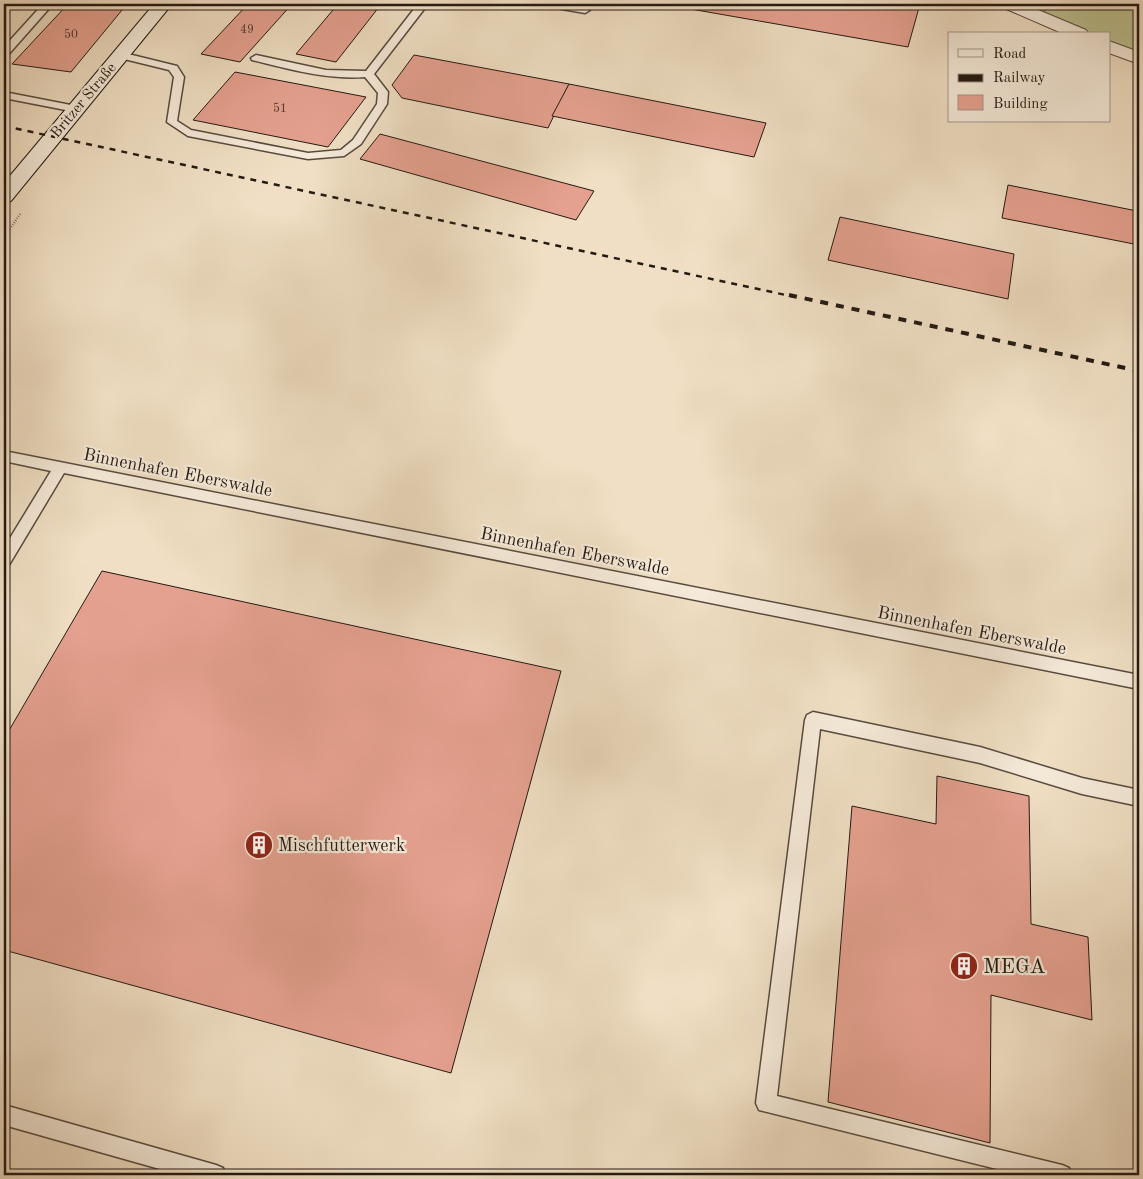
<svg xmlns="http://www.w3.org/2000/svg" width="1143" height="1179" font-family="'Old Standard TT',serif">
<rect width="100%" height="100%" fill="#f0dfc4"/>
<filter id="stains"><feTurbulence type="fractalNoise" baseFrequency=".004" numOctaves="4"/><feColorMatrix values="0 0 0 0 .2 0 0 0 0 .09 0 0 0 0 .02 0 0 0 .5 -.17"/></filter>
<radialGradient id="worn" r=".72"><stop offset=".6" stop-color="#630" stop-opacity="0"/><stop offset="1" stop-color="#630" stop-opacity=".3"/></radialGradient>
<polygon fill="#bdc191" stroke="#706e52" points="1046,4 1139,4 1139,57 1109,44 1109,34 1087,34 1044,15"/>
<g fill="#e5a190" stroke="#241a13">
<polygon points="68,4 127,4 71,72 12,64"/>
<polygon points="248,4 292,4 240,62 201,54"/>
<polygon points="338,4 362,4 379,7 336,62 296,54"/>
<polygon points="662,4 920,4 908,47"/>
<polygon points="414,55 569,84 548,128 402,98 392,85"/>
<polygon points="235,72 366,97 328,147 193,120"/>
<polygon points="569,84 766,123 754,157 552,116"/>
<polygon points="380,134 594,191 576,220 360,159"/>
<polygon points="1008,185 1137,211 1139,245 1002,218"/>
<polygon points="840,217 1014,254 1008,299 828,260"/>
<polygon points="102,571 561,671 451,1073 4,950 4,739"/>
<polygon points="937,776 1029,796 1031,924 1088,937 1092,1020 991,995 990,1143 828,1102 852,806 936,824"/>
</g>
<g fill="none" stroke-linecap="round" stroke-linejoin="round">
<defs>
<g id="service">
<polygon points="43,4 53,4 8,55 4,56 4,47"/>
<path d="M 418,4 L 428,4 L 374,74 L 388,92 L 387,104 L 361,144 L 344,156 L 308,159 L 188,136 L 167,122 L 174,77 L 169,70 L 116,57 L 115,55 L 120,52 L 177,66 L 184,77 L 177,121 L 191,130 L 308,153 L 341,150 L 353,140 L 377,104 L 378,93 L 365,77 C 327,80 289,69 252,60 L 251,58 L 256,55 L 326,70 L 366,71 Z"/>
<polygon points="545,4 565,4 588,8 590,10 585,13 550,7"/>
<polygon points="4,92 76,106 81,109 76,112 4,98"/>
<polygon points="4,451 1139,675 1139,689 64,473 9,565 4,567 4,548 51,471 4,461"/>
<polygon points="813,712 980,747 1082,778 1139,790 1139,806 1082,794 980,763 820,729 777,1096 1062,1165 1069,1168 1072,1175 1021,1175 759,1110 756,1103 805,720 807,715"/>
<polygon points="4,1105 216,1165 223,1168 226,1175 181,1175 4,1125"/>
</g>
<g id="minor">
<polygon points="1001,4 1024,4 1086,30 1089,34 1064,34 1004,8"/>
<polygon points="1109,41 1139,52 1139,64 1109,53"/>
</g>
<polygon id="secondary" points="154,4 172,4 11,201 4,203 4,183"/>
</defs>
<use href="#service" stroke="#574b3f" stroke-width="3"/>
<use href="#minor" stroke="#574b3f" stroke-width="2"/>
<use href="#secondary" stroke="#241a13" stroke-width="2"/>
<g stroke="#241a13" stroke-width="2.5" stroke-dasharray="0.5 2" stroke-linecap="butt">
<polyline points="980,4 988,7"/>
<polyline points="4,237 21,213"/>
</g>
<use href="#service" fill="#f5ead9" fill-rule="evenodd"/>
<use href="#minor" fill="#f5ead9" fill-rule="evenodd"/>
<use href="#secondary" fill="#f5ead9" fill-rule="evenodd"/>
<polyline stroke="#241a13" stroke-width="2.5" stroke-dasharray="6 6" stroke-linecap="butt" points="4,126 795,297"/>
<polyline stroke="#241a13" stroke-width="4" stroke-dasharray="8 8" stroke-linecap="butt" points="789,295 1139,371"/>
</g>
<defs>
<symbol id="building-disc" viewBox="-11 -11 22 22"><circle r="9.5" fill="#8f2418" stroke="#f5ead9"/><path d="M-4-6H4V6H1V3H-1V6H-4ZM-2.5-4.3h1.7v1.8h-1.7ZM.8-4.3h1.7v1.8H.8ZM-2.5-1h1.7V.8h-1.7ZM.8-1h1.7V.8H.8Z" fill="#fff"/></symbol>
</defs>
<g fill-rule="evenodd">
<use href="#building-disc" x="243" y="829" width="32" height="32"/>
<use href="#building-disc" x="948" y="950" width="32" height="32"/>
</g>
<g text-anchor="middle" stroke-width="4.5" stroke-linejoin="round" paint-order="stroke">
<g font-size="12" fill="#543c32">
<text x="247" y="33">49</text>
<text x="71" y="38">50</text>
<text x="280" y="112">51</text>
</g>
<g font-size="15" fill="#241a13" stroke="#f5ead9">
<text transform="translate(83 100) rotate(-50)" y="5">Britzer Straße</text>
</g>
<g font-size="18" fill="#241a13" stroke="#f5ead9">
<text transform="translate(178 472) rotate(11)" y="6">Binnenhafen Eberswalde</text>
<text transform="translate(575 551) rotate(11)" y="6">Binnenhafen Eberswalde</text>
<text transform="translate(972 630) rotate(11)" y="6">Binnenhafen Eberswalde</text>
</g>
<g font-size="18" fill="#241a13" stroke="#f5ead9" text-anchor="start">
<text x="278" y="851">Mischfutterwerk</text>
</g>
<g font-size="21" fill="#241a13" stroke="#f5ead9" text-anchor="start">
<text x="983" y="973">MEGA</text>
</g>
</g>
<rect width="1143" height="1179" fill="none" stroke="#f0dfc4" stroke-width="20"/>
<rect x="5" y="5" width="1133" height="1169" fill="none" stroke="#241a13" stroke-width="2.5"/>
<rect x="10" y="10" width="1123" height="1159" fill="none" stroke="#241a13"/>
<rect x="948" y="32" width="162" height="90" fill="#f5ead9" stroke="#a1978a"/>
<rect x="958" y="49" width="25" height="8" fill="#f5ead9" stroke="#a1978a"/>
<text x="993" y="58" font-size="15" fill="#241a13">Road</text>
<rect x="958" y="74" width="25" height="8" fill="#241a13" stroke="#a1978a"/>
<text x="993" y="82" font-size="15" fill="#241a13">Railway</text>
<rect x="958" y="95" width="25" height="15" fill="#e5a190" stroke="#a1978a"/>
<text x="993" y="108" font-size="15" fill="#241a13">Building</text>
<rect width="100%" height="100%" filter="url(#stains)"/>
<rect width="100%" height="100%" fill="url(#worn)"/>
</svg>
